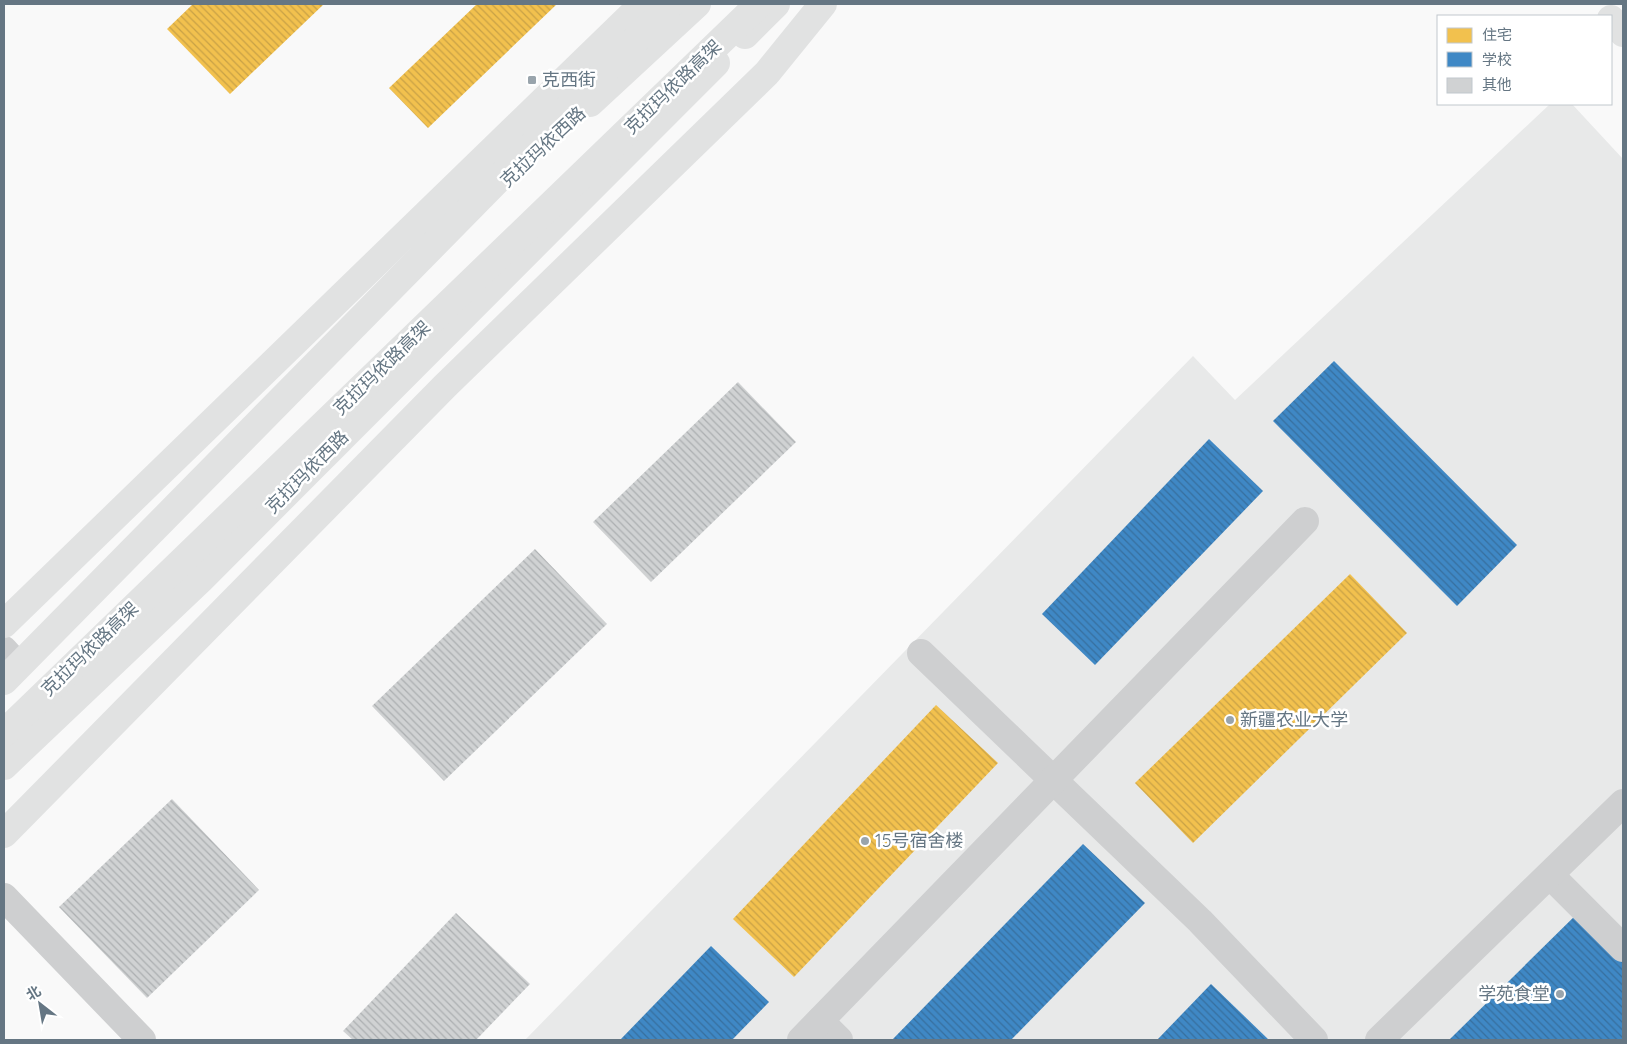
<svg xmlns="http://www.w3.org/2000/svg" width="1627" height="1044" font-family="Quicksand,'Noto Sans SC',sans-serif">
<defs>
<pattern id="homes-back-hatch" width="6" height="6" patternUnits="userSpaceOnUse" patternTransform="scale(1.25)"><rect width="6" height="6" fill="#f2c14e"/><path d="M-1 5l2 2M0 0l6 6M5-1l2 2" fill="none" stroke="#c8a146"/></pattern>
<pattern id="schools-back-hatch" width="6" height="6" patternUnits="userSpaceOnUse" patternTransform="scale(1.25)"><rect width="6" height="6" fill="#3f88c5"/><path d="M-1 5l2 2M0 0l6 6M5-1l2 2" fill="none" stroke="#376f9e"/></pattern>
<pattern id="building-back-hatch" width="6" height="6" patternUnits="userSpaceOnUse" patternTransform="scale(1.25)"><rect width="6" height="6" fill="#d0d2d3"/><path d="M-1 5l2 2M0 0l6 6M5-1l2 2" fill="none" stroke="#acafb1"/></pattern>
</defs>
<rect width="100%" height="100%" fill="#f9f9f9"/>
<polygon fill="#e8e9e9" points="1550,104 1572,104 1623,159 1623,1040 525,1040 1193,356 1235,400"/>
<g fill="url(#homes-back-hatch)">
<polygon points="193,4 324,4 230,94 167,29"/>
<polygon points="477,4 557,4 428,128 389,88"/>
<polygon points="1350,574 1407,633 1193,843 1135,783"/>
<polygon points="936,705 998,763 794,977 733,919"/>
</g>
<g fill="url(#schools-back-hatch)">
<polygon points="1334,361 1517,545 1457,606 1273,421"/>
<polygon points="1209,439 1263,491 1095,665 1042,614"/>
<polygon points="1083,844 1145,903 1011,1040 892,1040"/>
<polygon points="1583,908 1623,949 1623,1040 1449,1040"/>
<polygon points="711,946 769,1002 732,1040 620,1040"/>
<polygon points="1211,984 1269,1040 1157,1040"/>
</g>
<g fill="url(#building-back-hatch)">
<polygon points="738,382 796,442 651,582 593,522"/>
<polygon points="535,549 607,624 444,781 372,706"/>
<polygon points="172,799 259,890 147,998 59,907"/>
<polygon points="456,913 530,984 476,1040 353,1040 343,1031"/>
</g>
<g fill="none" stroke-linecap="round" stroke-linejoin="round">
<g stroke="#cecfd0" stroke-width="28">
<polyline points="4,650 13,660"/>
<polyline points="921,653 1200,921 1314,1040"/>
<polyline points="1550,875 1623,948"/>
<polyline points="4,897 142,1040"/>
<polyline points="820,1021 839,1040"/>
<polyline points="801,1040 1305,521"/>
<polyline points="1379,1040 1623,803"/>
</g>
<polyline stroke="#e1e2e2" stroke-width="28" points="1611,19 1623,33"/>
<g stroke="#e1e2e2" stroke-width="28">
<polyline points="745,35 776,4"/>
<polyline points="590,103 697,4"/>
<polyline points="4,766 201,579 716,63"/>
</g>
<g stroke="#e1e2e2" stroke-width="28">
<polyline points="4,624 643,4"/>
<polyline points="4,681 671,4"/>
<polyline points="4,733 759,4"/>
<polyline points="4,834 445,386 767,73 823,4"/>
</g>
</g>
<g fill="#99a4ac" stroke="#fff" stroke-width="2">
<rect x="527" y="75" width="10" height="10" rx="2.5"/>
<circle cx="1230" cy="720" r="5"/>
<circle cx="865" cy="841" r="5"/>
<circle cx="1560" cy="994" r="5"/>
</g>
<g text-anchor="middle" stroke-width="5" stroke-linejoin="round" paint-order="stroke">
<g font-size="18" fill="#657683" stroke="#fff" text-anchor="start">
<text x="542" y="86">克西街</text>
<text x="1240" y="726">新疆农业大学</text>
<text x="875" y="847">15号宿舍楼</text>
<text x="1550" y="1000" text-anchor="end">学苑食堂</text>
</g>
<g font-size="18" fill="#657683" stroke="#fff">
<text transform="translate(673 87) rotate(-44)" y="6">克拉玛依路高架</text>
<text transform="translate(543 147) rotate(-43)" y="6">克拉玛依西路</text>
<text transform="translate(382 368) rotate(-44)" y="6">克拉玛依路高架</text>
<text transform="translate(307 472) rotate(-45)" y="6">克拉玛依西路</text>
<text transform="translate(90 649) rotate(-44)" y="6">克拉玛依路高架</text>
</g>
</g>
<rect width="1627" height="1044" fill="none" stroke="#657683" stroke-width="10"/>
<rect x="1437" y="15" width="175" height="90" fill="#ffffff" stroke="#c1c8cd"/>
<rect x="1447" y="28" width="25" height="15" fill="#f2c14e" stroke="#c1c8cd"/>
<text x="1482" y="40" font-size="15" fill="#657683">住宅</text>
<rect x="1447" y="52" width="25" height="15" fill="#3f88c5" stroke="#c1c8cd"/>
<text x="1482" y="65" font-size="15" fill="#657683">学校</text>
<rect x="1447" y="78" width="25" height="15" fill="#d0d2d3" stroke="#c1c8cd"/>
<text x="1482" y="90" font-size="15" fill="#657683">其他</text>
<g transform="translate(40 1004) rotate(329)" stroke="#ffffff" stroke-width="4" paint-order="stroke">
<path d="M0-4L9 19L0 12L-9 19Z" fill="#657683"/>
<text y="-8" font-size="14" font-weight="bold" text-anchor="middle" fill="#657683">北</text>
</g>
</svg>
